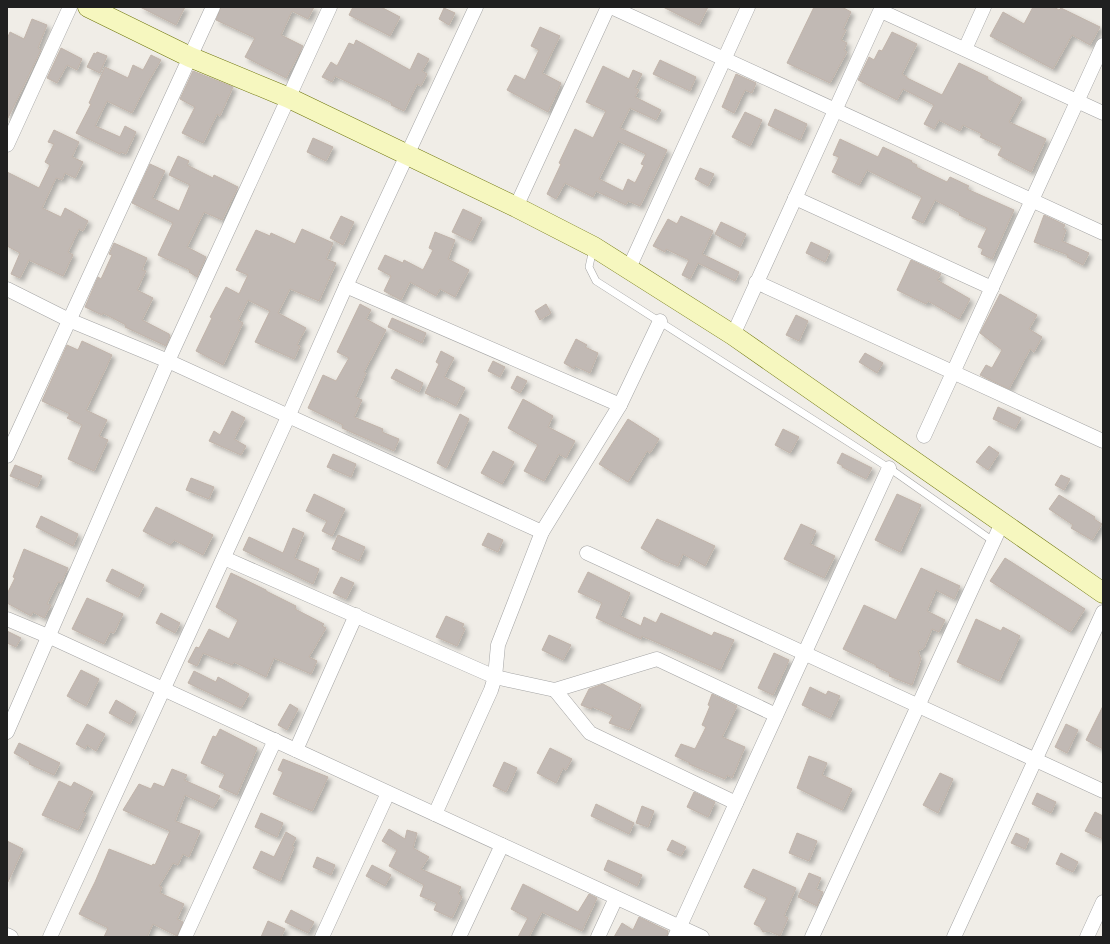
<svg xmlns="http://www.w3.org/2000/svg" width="1110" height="944" font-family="'Space Grotesk',sans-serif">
<defs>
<filter id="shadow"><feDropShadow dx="3.5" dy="3.5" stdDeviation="2" flood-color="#0004"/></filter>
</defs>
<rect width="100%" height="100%" fill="#f0ede7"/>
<g fill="#c1b9b4" stroke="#c1b4aa" fill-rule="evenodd" filter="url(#shadow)">
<polygon points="140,7 185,7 176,25"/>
<polygon points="221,7 314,7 308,19 292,11 281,35 303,46 286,78 245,57 255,38 216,20"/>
<polygon points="353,7 381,7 400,17 390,36 349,15"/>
<polygon points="663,7 708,7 699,25"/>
<polygon points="814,7 842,7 851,12 843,29 846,30 841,40 847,43 844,50 847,52 830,83 787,63"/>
<polygon points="1033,7 1054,7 1059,10 1061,8 1100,27 1090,45 1072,35 1053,69 990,36 1003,12 1024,24"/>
<polygon points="444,8 455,13 449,25 439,19"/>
<polygon points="32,19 47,25 38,48 41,50 7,120 7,39 10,32 24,39"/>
<polygon points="540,27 560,36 542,73 561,83 548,112 507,90 515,75 525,80 539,50 531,46"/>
<polygon points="892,32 917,44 902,74 907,77 907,78 942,95 959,63 988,77 987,79 1022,98 1009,122 1046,139 1031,172 998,155 1002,147 980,137 982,134 963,125 960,131 939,120 934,129 924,124 934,105 903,89 897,100 858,80 869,57 874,60 879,50 882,51"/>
<polygon points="356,40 410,70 418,53 429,59 422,71 427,74 421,86 417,84 404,111 391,105 392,103 335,76 332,82 322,77 331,62 337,66 349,43 354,45"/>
<polygon points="61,48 82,59 77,70 67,65 57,83 47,78"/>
<polygon points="97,52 107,56 100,73 87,67 94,53 96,54"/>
<polygon points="151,55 161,60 147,84 132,113 107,101 95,126 120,137 125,126 136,132 126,154 121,152 120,154 76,133 91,104 89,103 105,67 128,78 133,65 143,70"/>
<polygon points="660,60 696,77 690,91 653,74"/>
<path d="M 603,66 L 629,79 L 633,70 L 642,74 L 635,88 L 639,90 L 635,97 L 661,110 L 656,120 L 630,108 L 620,128 L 667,150 L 640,206 L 628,201 L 626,205 L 596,191 L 593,197 L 565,183 L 556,199 L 547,194 L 561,164 L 559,163 L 575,129 L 593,138 L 606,111 L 586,102 ZM 618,141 L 646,154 L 641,164 L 644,165 L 635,183 L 628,179 L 623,191 L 599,179 Z"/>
<polygon points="193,71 233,87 220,116 217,114 203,143 182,133 195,107 180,99"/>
<polygon points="736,74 756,83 752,93 745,90 734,113 722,107"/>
<polygon points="775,109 807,124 800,140 768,125"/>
<polygon points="745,112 762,120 750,146 732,137"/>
<polygon points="54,130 79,142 72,157 83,162 75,178 65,173 62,180 56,178 42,208 61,217 65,208 88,221 83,231 79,229 68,252 73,255 63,276 29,260 20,278 11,274 20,253 7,246 7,172 39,188 50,165 45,162 54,144 48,142"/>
<polygon points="313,138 333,147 326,161 307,152"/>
<polygon points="840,139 878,157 883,147 912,161 911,162 917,165 916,167 947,182 950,177 969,186 967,189 1014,210 992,259 981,254 983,249 978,247 987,228 959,215 960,213 935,200 923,223 912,218 922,197 867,170 859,185 832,172 839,157 833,155"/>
<polygon points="178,156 189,161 187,165 213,178 214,175 238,187 222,220 204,212 187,247 206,257 197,277 189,272 190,270 158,255 173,223 132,203 150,164 165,171 152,198 179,211 190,185 169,175"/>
<polygon points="700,168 714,174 708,186 695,179"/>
<polygon points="463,209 482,218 471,241 452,232"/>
<polygon points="1044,215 1065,225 1063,229 1066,230 1062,241 1089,253 1083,265 1067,257 1068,255 1034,242"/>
<polygon points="341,216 354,222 343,245 330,238"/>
<polygon points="681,216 713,231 702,254 739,272 735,281 698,263 690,279 682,275 689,260 666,249 665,252 653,246 668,219 677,224"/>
<polygon points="721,222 746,234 740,247 715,234"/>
<polygon points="302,229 333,243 326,259 336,263 319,301 290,289 278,313 306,328 297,345 300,346 294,359 255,342 270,311 248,300 238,320 243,323 223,365 196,351 212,318 210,317 226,287 239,294 248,275 236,270 256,230 270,236 271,233 295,244"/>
<polygon points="435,232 455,240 448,259 469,270 455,297 440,289 436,296 410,282 401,300 384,291 391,276 378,269 385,255 403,263 404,260 423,270 433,250 429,248"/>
<polygon points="811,242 830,251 825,262 806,253"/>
<polygon points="114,243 147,258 142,270 146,271 137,290 153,298 142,320 169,334 170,336 166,346 125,327 126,325 103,313 102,315 85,307 98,277 101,279 112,255 109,254"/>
<polygon points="911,260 941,274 937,280 970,299 959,319 928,301 926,304 897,290"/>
<polygon points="1000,294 1037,315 1029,329 1042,337 1034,352 1030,349 1009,389 980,375 986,365 992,368 1002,350 980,333"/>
<polygon points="360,304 371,310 366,319 386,330 364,372 366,373 355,397 362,400 354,417 383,429 382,432 399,439 394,451 342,428 343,425 308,408 323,375 336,381 349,358 337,352"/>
<polygon points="546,304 551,313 540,320 535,311"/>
<polygon points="796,315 808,321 799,341 786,335"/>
<polygon points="392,318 426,333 422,343 388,327"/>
<polygon points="576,339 587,345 585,347 598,353 590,373 575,366 574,369 564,363"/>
<polygon points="82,341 112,355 86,410 107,420 99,436 108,440 94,471 68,459 82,425 67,418 70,414 42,401 67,345 78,350"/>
<polygon points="441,351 454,358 444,377 465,388 456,406 436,396 435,398 425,393 439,364 436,362"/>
<polygon points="865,353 883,363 877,373 859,362"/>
<polygon points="493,361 505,367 500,377 488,371"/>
<polygon points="396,369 423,383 419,392 391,378"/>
<polygon points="517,376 527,381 520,393 511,388"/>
<polygon points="523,399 553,416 548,427 575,441 566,458 559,454 544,481 524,471 538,445 508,428"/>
<polygon points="998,407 1021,418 1015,429 993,419"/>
<polygon points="232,411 245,418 234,439 246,446 241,455 209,441 214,431 220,435"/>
<polygon points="460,414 469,419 446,468 437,463"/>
<polygon points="628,419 659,439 650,453 647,451 628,482 599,464"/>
<polygon points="783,429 799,437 790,453 775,445"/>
<polygon points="989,446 999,453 988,470 976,462"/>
<polygon points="493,451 514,462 502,484 481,473"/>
<polygon points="842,453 872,468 866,479 842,467 843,466 837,463"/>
<polygon points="333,454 356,464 351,477 327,467"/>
<polygon points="15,465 42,476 37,487 10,476"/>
<polygon points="1061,475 1070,479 1064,490 1055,485"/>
<polygon points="191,478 214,487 209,499 186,490"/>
<polygon points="314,494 345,509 332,536 322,531 327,521 306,511"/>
<polygon points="897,494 921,505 900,552 875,540"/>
<polygon points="1059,495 1095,517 1094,519 1102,524 1092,540 1071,528 1073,525 1049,509"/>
<polygon points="156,507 213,535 203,555 174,540 170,545 143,531"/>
<polygon points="41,516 78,534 73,546 36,527"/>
<polygon points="657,519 715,546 705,566 683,554 678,566 660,559 641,548"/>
<polygon points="801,524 816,531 810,544 835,556 824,578 784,559"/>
<polygon points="293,528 304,533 294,558 319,569 313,584 243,550 249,537 283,553"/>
<polygon points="488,533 503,540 498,552 482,545"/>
<polygon points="338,535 365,547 359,561 332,549"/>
<polygon points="24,549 68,568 61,583 58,582 47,604 51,605 44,618 33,612 31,616 7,603 7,594 15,578 13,577"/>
<polygon points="1005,558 1085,609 1070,632 990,581"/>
<polygon points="921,568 960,586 954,599 936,590 927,611 945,620 939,632 932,629 924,648 918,651 921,659 912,685 889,676 890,673 876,667 876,665 843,649 864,605 896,620"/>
<polygon points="112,569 144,585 138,597 106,581"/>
<polygon points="588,572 630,593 620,616 641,626 644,617 656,623 661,613 712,636 714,632 734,640 720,670 642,636 641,639 596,618 602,603 578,592"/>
<polygon points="231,573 266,590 266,591 296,606 295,609 324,624 322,626 326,628 309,657 317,661 311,674 274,658 266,677 234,662 232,665 203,653 197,666 188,662 196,647 199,648 209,629 229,639 238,620 216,607"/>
<polygon points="341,577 354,583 346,599 333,593"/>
<polygon points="87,598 123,614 114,633 110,632 104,644 72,629"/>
<polygon points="161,613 180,623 175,633 156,623"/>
<polygon points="446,616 464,624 462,628 465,629 457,646 436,637"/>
<polygon points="976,619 1001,631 1003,627 1020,636 999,681 957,662"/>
<polygon points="7,631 21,638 16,647 7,643"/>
<polygon points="549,635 571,645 563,660 542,650"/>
<polygon points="774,653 789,660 773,695 758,688"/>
<polygon points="81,670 99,679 86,706 67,696"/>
<polygon points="194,671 216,682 218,677 249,694 241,708 188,683"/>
<polygon points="603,684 641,705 629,730 609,723 613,716 593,707 591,709 581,705 589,689"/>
<polygon points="810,687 826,695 828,691 840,696 830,718 802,705"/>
<polygon points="712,694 737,706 722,737 745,747 732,778 727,775 725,779 689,764 690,763 675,756 681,744 695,749 706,727 702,725 710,706 708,705"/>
<polygon points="116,700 136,712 130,724 109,713"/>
<polygon points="290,704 298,709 287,730 278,725"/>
<polygon points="1103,706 1103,749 1086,740"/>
<polygon points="87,724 105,734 96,751 87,745 85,749 76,744"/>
<polygon points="1066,724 1078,730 1067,753 1055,747"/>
<polygon points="220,729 257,748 237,795 219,787 225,774 201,763 213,736 216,737"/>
<polygon points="19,743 60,763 54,775 29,764 30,762 14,753"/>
<polygon points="550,748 572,759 566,770 563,768 556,783 537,773"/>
<polygon points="809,756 827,763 822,775 852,789 842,810 797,788"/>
<polygon points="283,759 328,777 312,811 273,794 283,772 278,770"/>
<polygon points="504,762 517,768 506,792 493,786"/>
<polygon points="172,769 187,775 184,780 220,796 213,808 185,795 175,821 200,831 189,857 183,854 178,865 173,863 159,886 162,887 160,893 184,904 177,919 183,922 177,936 153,924 147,937 104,937 108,928 79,914 95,882 109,849 152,866 153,864 155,865 170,831 123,810 139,784 151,789 154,783 164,787"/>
<polygon points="940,773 953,779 938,813 923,805"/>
<polygon points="59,781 71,787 74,782 93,792 83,812 86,813 78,830 42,815"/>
<polygon points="694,792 715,802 708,817 687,807"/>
<polygon points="1037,793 1056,802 1051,813 1032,804"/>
<polygon points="596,804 634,823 629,834 591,816"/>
<polygon points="642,806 654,811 648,827 636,823"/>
<polygon points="1095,812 1103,816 1103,839 1085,831"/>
<polygon points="261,813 283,823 277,837 255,827"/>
<polygon points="389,829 405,839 407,830 417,833 413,848 429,857 421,869 461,887 458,893 462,897 452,918 434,910 437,903 420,896 424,885 389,866 397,850 382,841"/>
<polygon points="286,832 296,838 292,846 294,847 280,881 253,868 261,851 274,857"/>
<polygon points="797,833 817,841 809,861 789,853"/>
<polygon points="1016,833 1029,839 1025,849 1011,843"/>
<polygon points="672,840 686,847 681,856 667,850"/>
<polygon points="7,841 23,849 7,884"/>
<polygon points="1061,853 1078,862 1073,872 1056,864"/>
<polygon points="317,857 335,865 331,875 313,867"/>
<polygon points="608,860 642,875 637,886 604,870"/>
<polygon points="372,865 391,875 385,886 366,876"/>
<polygon points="753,869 796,888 784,916 788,918 780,936 769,931 763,932 760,927 754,924 767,898 744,887"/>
<polygon points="809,873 821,878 816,889 823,892 817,906 798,897"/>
<polygon points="523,884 578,912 589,894 597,898 582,931 542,912 529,937 518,937 528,918 511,909"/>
<polygon points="291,910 314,922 308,933 285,922"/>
<polygon points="639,917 668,931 667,937 614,937 622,923 633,930"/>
<polygon points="268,921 285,929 281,937 261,937"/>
</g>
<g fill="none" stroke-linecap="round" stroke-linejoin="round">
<defs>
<polyline id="service" points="593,249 589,267 596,281 889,468 993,541"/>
<g id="minor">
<polyline points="611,7 1103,233"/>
<polyline points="881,11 1103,113"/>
<polyline points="965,49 984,7"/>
<polyline points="7,145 70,7"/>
<polyline points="795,198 992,288"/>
<polyline points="516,207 608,7"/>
<polyline points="629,268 748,7"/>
<polyline points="756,282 1103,441"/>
<polyline points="346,286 620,405"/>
<polyline points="7,289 69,320 168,361 542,532"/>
<polyline points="733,335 882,7"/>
<polyline points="924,436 1103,45"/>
<polyline points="7,456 213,7"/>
<polyline points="587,553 1103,791"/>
<polyline points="224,558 495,677 555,690 657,659 776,715"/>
<polyline points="7,619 50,637 702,937"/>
<polyline points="555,690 590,733 736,803"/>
<polyline points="7,732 168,361 330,7"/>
<polyline points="296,750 356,615"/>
<polyline points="435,814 491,690 495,677 498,645 542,532 620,405 660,321"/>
<polyline points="7,935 11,937"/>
<polyline points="50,937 288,417 346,286 476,7"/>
<polyline points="185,937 275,740"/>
<polyline points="322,937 388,793"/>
<polyline points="459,937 502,845"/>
<polyline points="598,937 616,898"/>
<polyline points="675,937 889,468"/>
<polyline points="812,937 1002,523"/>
<polyline points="954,937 1103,612"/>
<polyline points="1087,937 1103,902"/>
</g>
<polyline id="secondary" points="88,7 190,57 289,98 516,207 594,247 733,335 1103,593"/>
</defs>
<use href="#service" stroke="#a4a4a4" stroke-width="8"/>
<use href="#minor" stroke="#a4a4a4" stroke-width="15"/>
<use href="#secondary" stroke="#6d740b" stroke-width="21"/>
<use href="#service" stroke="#fff" stroke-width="7"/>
<use href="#minor" stroke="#fff" stroke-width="14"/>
<use href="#secondary" stroke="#f6f7bf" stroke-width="20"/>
</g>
<rect width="1110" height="944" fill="none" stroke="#202020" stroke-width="16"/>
</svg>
